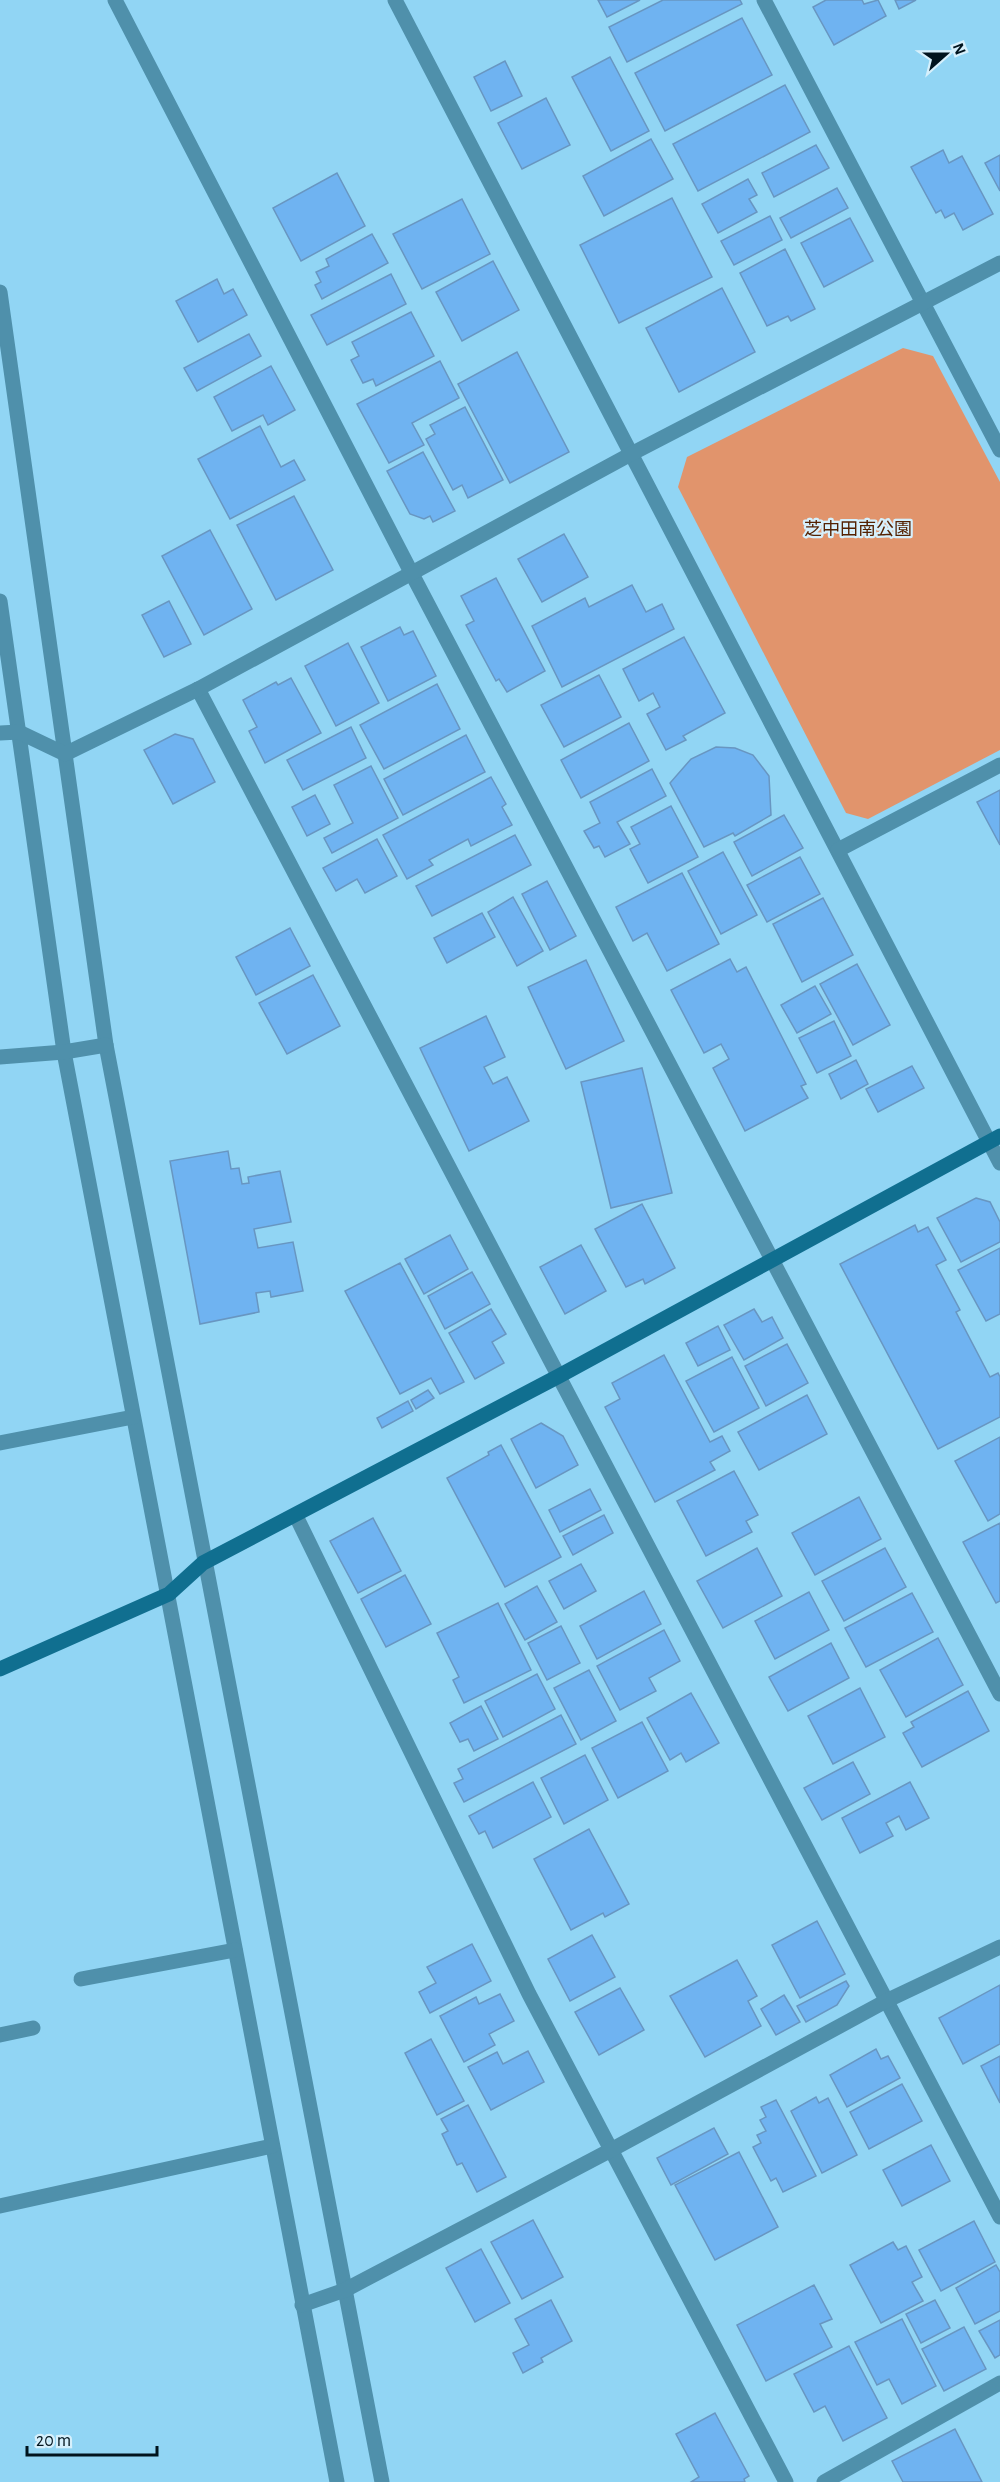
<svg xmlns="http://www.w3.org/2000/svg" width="1000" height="2482" font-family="'Alegreya Sans','Noto Sans JP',sans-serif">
<rect width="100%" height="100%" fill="#91d5f4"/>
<polygon fill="#e1946c" points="903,348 933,356 1000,482 1000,750 868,819 846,813 678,487 687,457"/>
<g fill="#6fb3f1" stroke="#6896c1" stroke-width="1.5">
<polygon points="598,0 640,0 607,17"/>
<polygon points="663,0 740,0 742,4 627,62 609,27"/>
<polygon points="826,0 862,0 864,4 878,0 886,16 834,45 813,7"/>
<polygon points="895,0 916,0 899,9"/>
<polygon points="742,18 772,75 665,131 635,73"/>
<polygon points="610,57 649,131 611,151 572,77"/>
<polygon points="505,61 522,96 491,111 474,77"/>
<polygon points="785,85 810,132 698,191 673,144"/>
<polygon points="546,98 570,145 522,169 498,123"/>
<polygon points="651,139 673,179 604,216 583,176"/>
<polygon points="816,145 829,168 774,197 762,173"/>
<polygon points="943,150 949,163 962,156 993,214 963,230 954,213 945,218 941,210 936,213 911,167"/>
<polygon points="1000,155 1000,191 985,163"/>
<polygon points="337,173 365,226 301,261 273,208"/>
<polygon points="748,179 757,195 749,199 757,212 718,233 702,204"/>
<polygon points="837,188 848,208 791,238 780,218"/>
<polygon points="672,198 712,277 619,323 580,245"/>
<polygon points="462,199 490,254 422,289 393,234"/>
<polygon points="770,216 782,240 734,265 721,241"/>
<polygon points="850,218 873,261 824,287 801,243"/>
<polygon points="372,234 388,263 322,299 315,285 321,282 316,272 329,266 326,259"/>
<polygon points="785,249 815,309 791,321 788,316 767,326 740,273"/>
<polygon points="493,261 519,310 462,341 436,292"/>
<polygon points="391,274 406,304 327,345 311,315"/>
<polygon points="217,279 224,294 233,289 247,315 198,342 176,301"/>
<polygon points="722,288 755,352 679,392 646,328"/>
<polygon points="411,312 434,356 376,386 373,379 363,383 351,360 359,356 352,342"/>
<polygon points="249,334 261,356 197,391 184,368"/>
<polygon points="517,352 569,452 510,483 458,384"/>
<polygon points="440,361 459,398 412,423 424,445 389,463 357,404"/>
<polygon points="271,366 295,410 268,425 263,415 232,431 214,397"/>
<polygon points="465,407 503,480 468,498 462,485 453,490 426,439 435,434 430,425"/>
<polygon points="260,426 281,467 294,460 305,480 230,519 198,459"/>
<polygon points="423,452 455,511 433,522 430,516 424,519 410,514 387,471"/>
<polygon points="294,496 333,570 276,600 237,525"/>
<polygon points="210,530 252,609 204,635 162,556"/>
<polygon points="564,534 588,577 542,602 518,559"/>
<polygon points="496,578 545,671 507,692 499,679 496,681 466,625 474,621 461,596"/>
<polygon points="632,585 646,612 662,604 674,629 562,687 532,626 585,598 589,607"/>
<polygon points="169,601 191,644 164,657 142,615"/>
<polygon points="400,627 404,635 413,631 436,676 388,701 361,647"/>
<polygon points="684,637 725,713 683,736 686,740 666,750 647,714 660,707 653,693 639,701 623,669"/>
<polygon points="348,643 379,703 336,726 305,666"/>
<polygon points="599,675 621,717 564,747 541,705"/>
<polygon points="291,678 321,733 265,763 249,731 257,727 243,700 276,682 278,685"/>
<polygon points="437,684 460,729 384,769 360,725"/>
<polygon points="629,723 649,761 581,798 561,760"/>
<polygon points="351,727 366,758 303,790 287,760"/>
<polygon points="175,734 193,739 215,782 173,804 144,750"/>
<polygon points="466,735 485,772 403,815 384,779"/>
<polygon points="716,747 735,748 753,755 769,776 771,815 735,836 733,833 704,847 670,783 691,759"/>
<polygon points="371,766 398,818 332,853 324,838 353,823 334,785"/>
<polygon points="652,769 666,796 617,822 630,844 605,857 599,846 594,848 584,831 600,823 590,802"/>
<polygon points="491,777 506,804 502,807 512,825 471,846 468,839 429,860 433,865 407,879 383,835"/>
<polygon points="1000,790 1000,845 977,802"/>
<polygon points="315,795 330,824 307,836 292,807"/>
<polygon points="671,806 698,857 648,883 630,849 640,844 631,827"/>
<polygon points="784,815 803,848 752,876 734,842"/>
<polygon points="515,835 531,865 432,916 416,886"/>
<polygon points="377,839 397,876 365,893 357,879 336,891 323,868"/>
<polygon points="723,852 757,915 721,934 688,871"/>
<polygon points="800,857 820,894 767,922 747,885"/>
<polygon points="682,873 719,944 667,971 647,933 633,941 616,907"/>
<polygon points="547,881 576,936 550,950 522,894"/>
<polygon points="513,897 543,951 517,966 488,912"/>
<polygon points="823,898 853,955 802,982 773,924"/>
<polygon points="482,913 495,937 447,963 434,938"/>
<polygon points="290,928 310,966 256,995 236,957"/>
<polygon points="730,959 737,972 746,967 806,1084 801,1086 808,1098 745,1131 713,1068 729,1059 721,1044 704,1053 671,990"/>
<polygon points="586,960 624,1041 566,1069 528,987"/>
<polygon points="857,964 890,1025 853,1045 820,984"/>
<polygon points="313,975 340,1026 287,1054 259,1003"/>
<polygon points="815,986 831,1014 797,1033 781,1005"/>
<polygon points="486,1016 505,1057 484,1067 493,1084 507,1077 529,1121 469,1151 420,1048"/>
<polygon points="834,1021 851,1056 817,1073 799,1038"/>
<polygon points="856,1060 868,1084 841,1099 829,1074"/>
<polygon points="912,1066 924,1088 878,1112 866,1089"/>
<polygon points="642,1068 672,1193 611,1208 581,1082"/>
<polygon points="228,1151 231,1169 239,1168 242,1184 249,1183 248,1177 280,1171 291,1222 254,1229 258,1248 293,1242 303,1291 271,1297 270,1291 256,1293 259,1312 200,1324 170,1161"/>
<polygon points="976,1198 990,1202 1000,1222 1000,1242 961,1262 937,1218"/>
<polygon points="642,1204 675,1268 645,1284 643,1279 626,1287 595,1229"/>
<polygon points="915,1225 918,1232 928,1227 946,1260 936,1265 960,1310 956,1312 990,1377 998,1373 1000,1377 1000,1417 938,1449 840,1264"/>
<polygon points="450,1235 468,1269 424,1294 405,1259"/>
<polygon points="581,1245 606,1291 565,1314 540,1267"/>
<polygon points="1000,1248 1000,1314 986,1321 958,1270"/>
<polygon points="400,1263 464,1382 440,1394 431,1378 400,1394 345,1291"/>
<polygon points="472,1272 490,1304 445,1329 428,1296"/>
<polygon points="491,1309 506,1334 492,1342 504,1363 475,1379 449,1333"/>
<polygon points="754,1309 762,1322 772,1317 783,1338 744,1360 724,1325"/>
<polygon points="718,1326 730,1350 698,1366 686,1343"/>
<polygon points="787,1344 808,1383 766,1406 745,1366"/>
<polygon points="664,1355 710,1442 722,1436 730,1451 710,1462 715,1470 655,1502 605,1407 620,1399 612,1383"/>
<polygon points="732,1357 759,1408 714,1432 686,1381"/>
<polygon points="428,1390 434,1398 416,1409 411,1400"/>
<polygon points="807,1395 827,1434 759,1470 738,1432"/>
<polygon points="408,1401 413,1411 382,1428 377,1418"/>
<polygon points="541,1423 563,1436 578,1465 536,1488 511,1439"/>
<polygon points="1000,1437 1000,1514 988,1521 955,1461"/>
<polygon points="501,1445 561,1557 505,1587 447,1478 489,1455 488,1452"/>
<polygon points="734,1471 758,1515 746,1521 752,1532 706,1556 677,1501"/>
<polygon points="590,1489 601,1510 560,1532 549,1510"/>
<polygon points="859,1497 881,1539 815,1575 792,1533"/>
<polygon points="604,1515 613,1533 573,1555 563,1536"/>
<polygon points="373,1518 401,1571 358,1593 330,1541"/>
<polygon points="1000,1523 1000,1601 996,1603 963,1542"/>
<polygon points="757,1548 782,1596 723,1628 697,1581"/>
<polygon points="885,1548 906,1587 844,1621 822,1581"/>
<polygon points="581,1564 596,1591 564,1609 549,1581"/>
<polygon points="405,1575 431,1624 386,1647 361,1599"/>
<polygon points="537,1586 557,1622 525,1640 505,1604"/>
<polygon points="644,1591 661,1624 597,1659 580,1626"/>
<polygon points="809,1592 829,1630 775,1659 755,1621"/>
<polygon points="912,1593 933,1632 866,1667 845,1628"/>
<polygon points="498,1603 531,1670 464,1703 453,1680 459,1677 437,1633"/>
<polygon points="561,1626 580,1663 547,1680 528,1643"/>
<polygon points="664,1630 680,1661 649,1678 656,1691 620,1710 597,1666"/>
<polygon points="938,1638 963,1685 906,1717 880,1670"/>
<polygon points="831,1643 849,1678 788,1711 769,1677"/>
<polygon points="589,1670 616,1721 581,1740 554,1688"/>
<polygon points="537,1674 555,1709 503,1737 485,1701"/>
<polygon points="860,1688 885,1737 833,1764 808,1716"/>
<polygon points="968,1691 989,1731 922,1767 903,1733 914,1727 911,1722"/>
<polygon points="691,1693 719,1743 686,1762 681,1753 670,1760 647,1718"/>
<polygon points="481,1706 498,1739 474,1751 468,1739 460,1742 450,1723"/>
<polygon points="561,1715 576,1744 464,1802 454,1783 463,1779 458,1769"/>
<polygon points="642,1722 668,1771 618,1798 592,1748"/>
<polygon points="585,1755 608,1800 564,1824 541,1778"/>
<polygon points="853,1762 870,1794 822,1820 804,1788"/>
<polygon points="533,1782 551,1817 493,1848 485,1831 479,1834 469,1816"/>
<polygon points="910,1782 929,1818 906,1830 899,1816 886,1823 893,1836 860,1853 842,1818"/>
<polygon points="589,1829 629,1904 605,1917 603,1913 571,1930 534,1859"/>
<polygon points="817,1921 845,1974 800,1998 772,1945"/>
<polygon points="592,1935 615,1977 570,2001 548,1959"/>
<polygon points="472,1944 491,1981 430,2013 419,1992 436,1983 427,1967"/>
<polygon points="737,1960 757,1996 748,2001 761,2026 705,2057 670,1996"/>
<polygon points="846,1981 849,1986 837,2005 806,2022 797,2006"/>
<polygon points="1000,1985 1000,2044 963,2064 939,2018"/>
<polygon points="620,1988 644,2030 599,2055 575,2012"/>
<polygon points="500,1994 514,2021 489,2034 495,2045 464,2062 440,2016 476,1997 479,2004"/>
<polygon points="784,1995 800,2022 776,2035 761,2009"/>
<polygon points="431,2039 464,2101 437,2115 405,2053"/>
<polygon points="876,2049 881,2059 888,2056 900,2078 847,2107 830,2075"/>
<polygon points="528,2051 544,2082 491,2110 468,2067 497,2052 503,2064"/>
<polygon points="1000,2056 1000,2103 981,2066"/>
<polygon points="902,2084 922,2121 869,2149 850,2112"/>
<polygon points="816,2097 819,2103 828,2098 857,2155 822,2173 791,2111"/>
<polygon points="776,2100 816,2176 783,2192 776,2178 771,2181 753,2147 761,2143 757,2135 766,2131 760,2120 766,2117 761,2107"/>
<polygon points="468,2105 506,2177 477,2192 462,2163 457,2165 442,2134 448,2131 441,2119"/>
<polygon points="714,2128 728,2154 671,2185 657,2158"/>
<polygon points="931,2145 950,2181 902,2206 883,2170"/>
<polygon points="739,2152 778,2227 715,2260 675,2185"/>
<polygon points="533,2220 563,2277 522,2299 491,2242"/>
<polygon points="974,2221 995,2262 941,2291 919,2250"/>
<polygon points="893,2242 898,2250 906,2246 922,2277 912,2282 923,2301 881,2323 850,2265"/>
<polygon points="481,2249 510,2303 475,2322 446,2268"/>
<polygon points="996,2265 1000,2272 1000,2311 975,2324 956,2288"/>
<polygon points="814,2285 832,2319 820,2324 832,2347 766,2381 737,2325"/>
<polygon points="551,2300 572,2341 541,2358 543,2362 523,2373 513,2353 529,2345 515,2319"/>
<polygon points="935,2300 950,2328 921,2343 906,2314"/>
<polygon points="902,2319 936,2386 902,2404 889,2379 877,2385 855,2342"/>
<polygon points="1000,2320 1000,2355 995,2358 979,2331"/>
<polygon points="964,2327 986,2369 944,2391 922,2349"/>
<polygon points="849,2346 887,2418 843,2441 825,2406 814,2412 794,2374"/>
<polygon points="715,2413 749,2476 744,2479 745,2482 691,2482 699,2477 676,2434"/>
<polygon points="955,2429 982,2482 903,2482 892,2461"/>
</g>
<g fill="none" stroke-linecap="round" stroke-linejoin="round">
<g stroke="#4f90ab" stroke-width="15">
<polyline points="115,0 412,574 1000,1694"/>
<polyline points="395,0 1000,1163"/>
<polyline points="764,0 1000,450"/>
<polyline points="0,292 106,1045 382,2482"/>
<polyline points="0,601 64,1052 337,2482"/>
<polyline points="198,689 1000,2217"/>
<polyline points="0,733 19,732 65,754 198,689 631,454 1000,263"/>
<polyline points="838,850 1000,765"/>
<polyline points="0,1057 64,1052 106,1045"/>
<polyline points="0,1443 133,1417"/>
<polyline points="296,1516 529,1994 786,2482"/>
<polyline points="81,1979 235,1950"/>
<polyline points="0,2035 33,2028"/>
<polyline points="0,2206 272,2146"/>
<polyline points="302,2305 345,2290 611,2150 886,2001 1000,1947"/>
<polyline points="824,2482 1000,2383"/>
</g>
<polyline stroke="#106f90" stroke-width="15" points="0,1669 169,1594 203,1563 559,1376 1000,1136"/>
</g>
<g text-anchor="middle" stroke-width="4.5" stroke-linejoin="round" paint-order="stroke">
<g font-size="18" fill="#542101" stroke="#d6f0fc">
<text x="858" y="535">芝中田南公園</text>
</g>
</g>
<g transform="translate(946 54) rotate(69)" stroke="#d6f0fc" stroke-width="4.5" paint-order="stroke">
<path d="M0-4.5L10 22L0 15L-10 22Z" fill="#00141e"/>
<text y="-9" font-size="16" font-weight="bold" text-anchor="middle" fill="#00141e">N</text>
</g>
<path d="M27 2446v9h130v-9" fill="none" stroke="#00141e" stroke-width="3"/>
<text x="36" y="2446" font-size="18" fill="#00141e" stroke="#d6f0fc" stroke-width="4.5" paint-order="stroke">20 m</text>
</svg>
